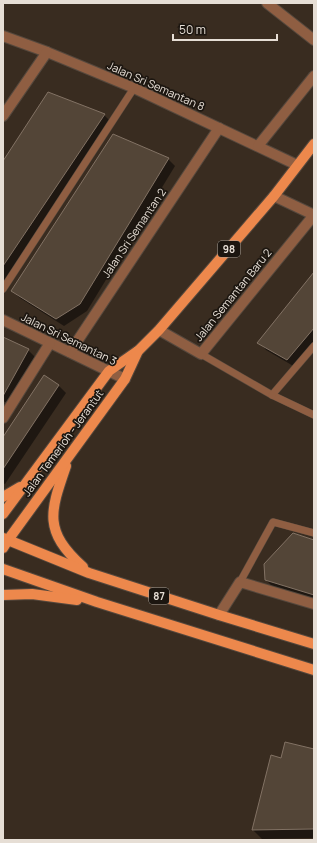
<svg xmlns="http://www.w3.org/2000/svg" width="317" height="843" font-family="Manrope,sans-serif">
<rect width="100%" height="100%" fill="#392c20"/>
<g fill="#0007">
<polygon points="104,115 111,122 3,284 3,163"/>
<polygon points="168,159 175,166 87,311 64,326 20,298 12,291"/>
<polygon points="314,273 314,344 295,367 266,350 259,342"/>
<polygon points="3,338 28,350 37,359 12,405 3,401"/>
<polygon points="45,376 59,386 66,393 5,484 3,483 3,439"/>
<polygon points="314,541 314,600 273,587 266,580"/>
<polygon points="314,750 314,838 262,839 253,830 272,756 282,759"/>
</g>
<g fill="#534537" stroke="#827264">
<polygon points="48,92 105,114 3,266 3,161"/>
<polygon points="113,134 169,158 80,304 56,319 11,291"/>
<polygon points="314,272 314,328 287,360 257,343"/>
<polygon points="3,337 29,349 3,396"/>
<polygon points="44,375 59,385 3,469 3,437"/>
<polygon points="293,533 314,540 314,595 265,580 264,564"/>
<polygon points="285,742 314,749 314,829 252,830 271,755 281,758"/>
</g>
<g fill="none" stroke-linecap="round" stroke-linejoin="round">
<defs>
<g id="lane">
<polyline points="3,289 134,88"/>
<polyline points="201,354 272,395 314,415"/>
<polyline points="272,395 314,346"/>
<polyline points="240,582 273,522 314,533"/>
</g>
<g id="street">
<polyline points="267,3 314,40"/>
<polyline points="3,36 47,52 134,88 297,165"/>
<polyline points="3,116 47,52"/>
<polyline points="258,146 314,76"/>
<polyline points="274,196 314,215"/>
<polyline points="3,320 125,379"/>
<polyline points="159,330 201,354 314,215"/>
<polyline points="70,352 219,128"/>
<polyline points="3,418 50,343"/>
<polyline points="219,615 240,582 314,604"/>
</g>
<g id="primary">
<path d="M 66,466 C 50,512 43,531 83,567"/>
<polyline points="3,497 20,487"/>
<polyline points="3,514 109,371 139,350 159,330 274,196 314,144"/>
<polyline points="3,538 89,573 219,615 314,644"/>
<polyline points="3,548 8,540 125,379 138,351"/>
<polyline points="3,569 97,602 314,670"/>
<polyline points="3,595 32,594 77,600"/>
</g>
</defs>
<use href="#lane" stroke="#55483d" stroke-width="8"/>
<use href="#street" stroke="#55483d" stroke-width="12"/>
<use href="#primary" stroke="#55483d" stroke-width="12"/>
<use href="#lane" stroke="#8f5e42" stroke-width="7"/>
<use href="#street" stroke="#8f5e42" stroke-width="10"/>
<use href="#primary" stroke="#ed884c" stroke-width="10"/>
</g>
<g text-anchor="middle" stroke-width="3.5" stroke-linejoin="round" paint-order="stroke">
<g fill="#1c1610" stroke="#a9a29a" stroke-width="1">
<rect x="218" y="241" width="22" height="16" rx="3"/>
<rect x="149" y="588" width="20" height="16" rx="3"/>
</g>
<g font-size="10" font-weight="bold" fill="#e6ded5">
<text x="229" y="253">98</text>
<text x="159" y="600">87</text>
</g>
<g font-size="11" fill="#e6ded5" stroke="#1c1610">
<text transform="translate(156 86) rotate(24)" y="4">Jalan Sri Semantan 8</text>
<text transform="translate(134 233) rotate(-56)" y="4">Jalan Sri Semantan 2</text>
<text transform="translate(233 295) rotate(-51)" y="4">Jalan Semantan Baru 2</text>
<text transform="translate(69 339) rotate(26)" y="4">Jalan Sri Semantan 3</text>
<text transform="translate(63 443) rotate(-54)" y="4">Jalan Temerloh - Jerantut</text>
</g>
</g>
<rect width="317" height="843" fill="none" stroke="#e6ded5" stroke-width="8"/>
<path d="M173 34v6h104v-6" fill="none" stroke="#e6ded5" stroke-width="2"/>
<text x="179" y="34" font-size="12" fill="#e6ded5" stroke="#1c1610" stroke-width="3" paint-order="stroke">50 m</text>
</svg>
